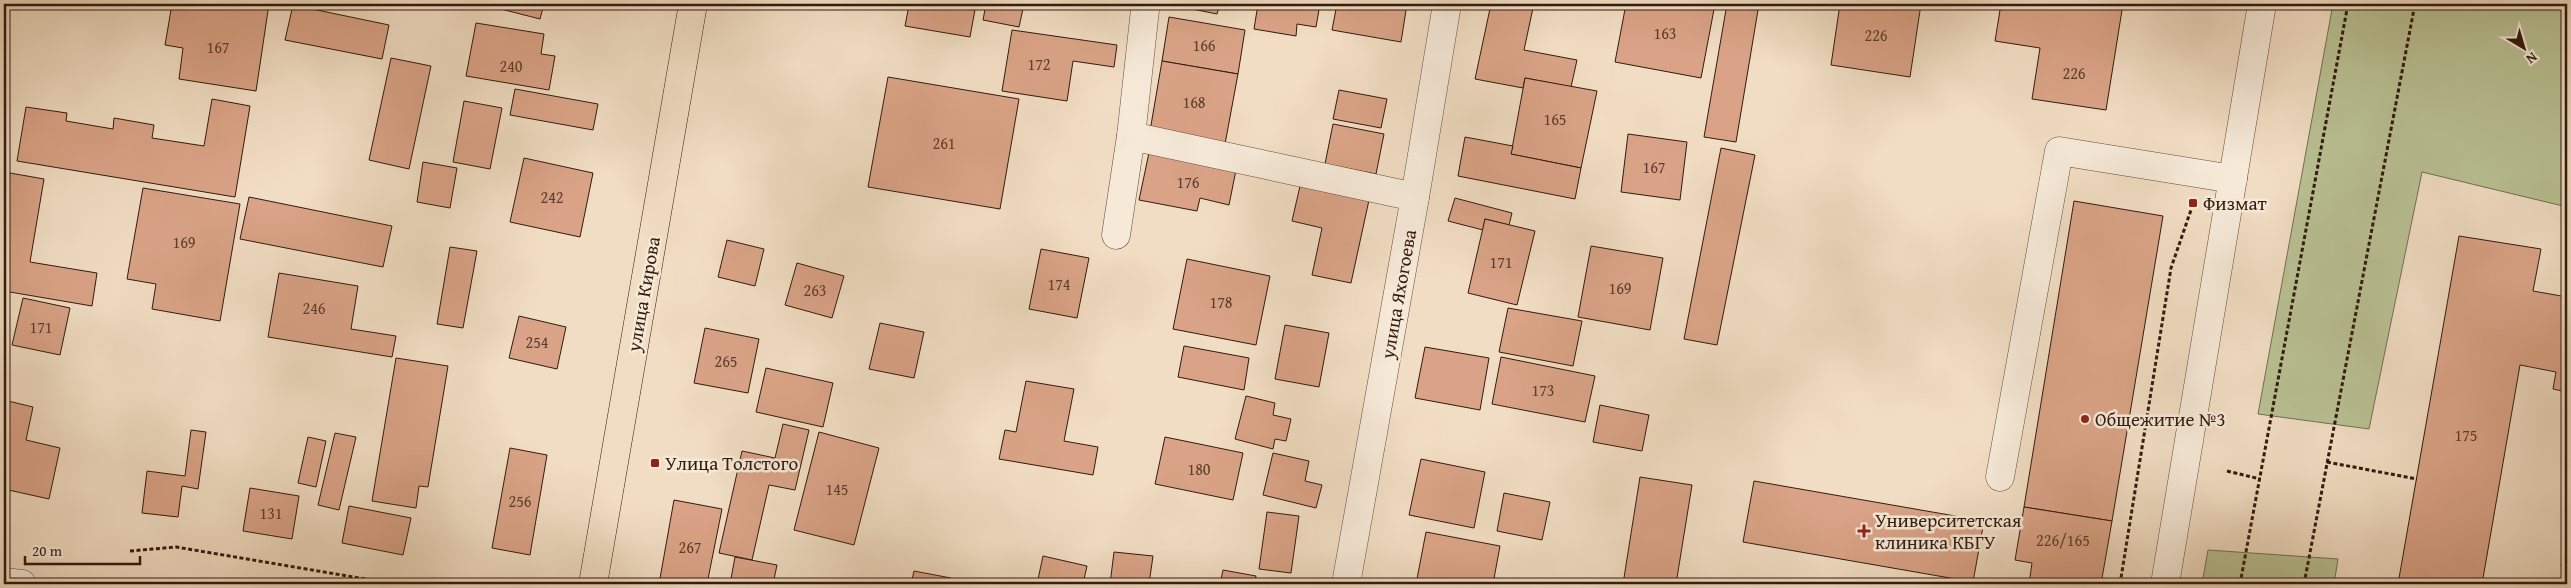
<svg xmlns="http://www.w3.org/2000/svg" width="2571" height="588" font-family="'Gentium Book Plus',serif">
<rect width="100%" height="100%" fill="#f1ddc3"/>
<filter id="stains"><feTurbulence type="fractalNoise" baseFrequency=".004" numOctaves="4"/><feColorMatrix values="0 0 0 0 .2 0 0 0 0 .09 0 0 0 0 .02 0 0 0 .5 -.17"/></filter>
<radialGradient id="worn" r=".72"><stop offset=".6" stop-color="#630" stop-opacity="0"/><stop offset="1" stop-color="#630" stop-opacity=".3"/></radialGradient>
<g fill="#b9c194" stroke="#756e51">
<polygon points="2333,4 2567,4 2567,186 2563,206 2422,172 2369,429 2258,414"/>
<polygon points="2208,550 2338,559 2334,584 2202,584"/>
</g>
<g fill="#daa387" stroke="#311b0e">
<polygon points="172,4 193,7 194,4 269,4 256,91 179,79 183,48 165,45"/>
<polygon points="490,4 544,4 540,19 489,6"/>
<polygon points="900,4 976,4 970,37 905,26 909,5"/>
<polygon points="986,4 1024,4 1019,27 983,20"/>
<polygon points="1167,4 1220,4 1217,14"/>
<polygon points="1258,4 1320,4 1316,27 1297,24 1296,36 1254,29"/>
<polygon points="1337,4 1407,4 1401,42 1332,30"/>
<polygon points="1491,4 1514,4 1533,8 1524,50 1577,60 1571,87 1525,78 1523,88 1475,79"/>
<polygon points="1626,4 1715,4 1701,78 1615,62"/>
<polygon points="1727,4 1759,4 1736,142 1704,137"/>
<polygon points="1840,4 1921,4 1910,77 1831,65"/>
<polygon points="2001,4 2123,4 2106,110 2032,99 2040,48 1995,41"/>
<polygon points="293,5 389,25 382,59 285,40"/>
<polygon points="1169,17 1245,30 1238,74 1162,61"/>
<polygon points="476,23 544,34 541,54 555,56 549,90 466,76"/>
<polygon points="1012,30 1117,45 1114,67 1073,61 1067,101 1002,91"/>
<polygon points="391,58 431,66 409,169 369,160"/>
<polygon points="1162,61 1238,74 1225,144 1150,131"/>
<polygon points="888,77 1019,99 1000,209 868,187"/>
<polygon points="1525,78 1597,91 1581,168 1511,154"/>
<polygon points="515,89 598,104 593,130 510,115"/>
<polygon points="1339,90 1387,99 1381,128 1333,119"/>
<polygon points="212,99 250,106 235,197 17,161 26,107 67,113 66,121 113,129 114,118 154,125 152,138 204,146"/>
<polygon points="464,101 502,108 490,169 453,162"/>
<polygon points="1333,124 1384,134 1376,174 1325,164"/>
<polygon points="1628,134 1687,142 1680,200 1621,192"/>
<polygon points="1465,137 1513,146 1511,154 1581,168 1575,199 1458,176"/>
<polygon points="1150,148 1237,165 1229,205 1200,198 1197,211 1139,200"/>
<polygon points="1721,148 1755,155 1717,345 1684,339"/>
<polygon points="524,158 593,173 580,237 510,222"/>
<polygon points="423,162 457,168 450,208 417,202"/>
<polygon points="10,173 44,179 30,262 97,273 92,306 4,291 4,210"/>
<polygon points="1300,186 1369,200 1351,283 1312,275 1322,228 1292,221"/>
<polygon points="143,188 240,204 220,321 152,309 156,284 127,279"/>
<polygon points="249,197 392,226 383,267 240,239"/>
<polygon points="1455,198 1512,213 1509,225 1485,219 1483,230 1448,221"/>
<polygon points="2074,201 2163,216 2112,521 2024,507"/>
<polygon points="1485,219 1535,231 1517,305 1468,293"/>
<polygon points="2459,236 2541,249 2533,291 2567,297 2567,392 2553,389 2556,372 2520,365 2482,584 2398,584"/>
<polygon points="727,240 764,249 755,286 718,277"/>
<polygon points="1591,246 1663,258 1650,330 1578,317"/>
<polygon points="450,247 477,251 463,328 437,324"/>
<polygon points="1041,249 1089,258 1077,318 1029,309"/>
<polygon points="1187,259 1270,276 1256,345 1173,329"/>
<polygon points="797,263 844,276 832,318 785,305"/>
<polygon points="279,273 358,286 351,329 396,336 392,357 268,337"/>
<polygon points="23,298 70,308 60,355 12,345"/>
<polygon points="1508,308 1582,321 1573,366 1499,352"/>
<polygon points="519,316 566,327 557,369 509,358"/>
<polygon points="880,323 924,332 914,378 869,369"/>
<polygon points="1285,325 1329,333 1319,387 1275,379"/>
<polygon points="705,328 759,339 748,393 694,383"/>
<polygon points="1184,346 1249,358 1244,390 1178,377"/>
<polygon points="1425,347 1489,358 1480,410 1415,398"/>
<polygon points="1501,357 1595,376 1585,422 1492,404"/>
<polygon points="396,358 448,366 428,487 419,486 416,508 372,501"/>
<polygon points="766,368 833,383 823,427 756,412"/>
<polygon points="1026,381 1074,389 1064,441 1098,447 1093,475 999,459 1005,430 1016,432"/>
<polygon points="1246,396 1275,403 1273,415 1291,419 1286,441 1275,439 1273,449 1235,439"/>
<polygon points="4,400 33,407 26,440 60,448 49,499 4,489"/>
<polygon points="1600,405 1649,415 1642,451 1593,442"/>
<polygon points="783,424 809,430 795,490 769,485 752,560 719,553 742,451 775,458"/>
<polygon points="191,430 206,432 198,489 182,486 178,517 142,513 147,471 185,476"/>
<polygon points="819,432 879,448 854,545 794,530"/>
<polygon points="335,433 356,437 339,510 318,505"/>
<polygon points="308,437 326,441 316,487 298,483"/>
<polygon points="1165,437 1243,453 1233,500 1155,484"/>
<polygon points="510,448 547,455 530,555 492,548"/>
<polygon points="1273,453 1309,461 1305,481 1322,485 1316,508 1263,495"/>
<polygon points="1421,459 1485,472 1474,528 1409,515"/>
<polygon points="1640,477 1692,485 1676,584 1623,584"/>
<polygon points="1754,481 1984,521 1973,582 1743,542"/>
<polygon points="250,488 299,496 292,539 243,531"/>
<polygon points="1504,493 1550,502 1542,540 1497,531"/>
<polygon points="674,500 722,509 707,584 659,584"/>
<polygon points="349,506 411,518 403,555 342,543"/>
<polygon points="2024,507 2112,521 2101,584 2029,584 2032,563 2015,560"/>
<polygon points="1267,512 1299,516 1291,573 1259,569"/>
<polygon points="2567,531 2567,567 2561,566"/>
<polygon points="1426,532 1500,546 1493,584 1416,584"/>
<polygon points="1114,552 1153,556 1149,584 1110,584"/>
<polygon points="1043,556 1087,566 1083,584 1037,584"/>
<polygon points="735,557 777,565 773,584 730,584"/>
<polygon points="1223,570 1256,576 1254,584 1220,584"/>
<polygon points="914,571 951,578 949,584 911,584"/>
</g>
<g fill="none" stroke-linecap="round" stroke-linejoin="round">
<defs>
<g id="minor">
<polyline points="1131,136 1145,10"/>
<polyline points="1116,235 1131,136 1415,197"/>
<polyline points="2000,477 2059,151 2233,179"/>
<polyline points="4,582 22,584"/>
<polyline points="1346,584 1415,197 1447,4"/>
<polyline points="2165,584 2262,4"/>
</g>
<polyline id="major" points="593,584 693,4"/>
</defs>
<use href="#minor" stroke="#614c3b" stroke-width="29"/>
<use href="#major" stroke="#311b0e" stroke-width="29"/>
<g stroke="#311b0e" stroke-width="3" stroke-dasharray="4 2.5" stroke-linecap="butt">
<polyline points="2327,462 2417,479"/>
<polyline points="2227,471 2260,479"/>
<polyline points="130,551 176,547 395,584"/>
<polyline points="2120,584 2171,268 2191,210"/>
<polyline points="2240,584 2348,4"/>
<polyline points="2304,584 2415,4"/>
</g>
<use href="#minor" stroke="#f6e9d8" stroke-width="28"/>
<use href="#major" stroke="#f1ddc3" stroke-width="28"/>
</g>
<g fill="#8f2418" stroke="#f6e9d8" stroke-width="2">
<rect x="2188" y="198" width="10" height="10" rx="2.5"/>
<circle cx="2085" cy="419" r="5"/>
<rect x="650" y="458" width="10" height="10" rx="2.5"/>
<path d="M1861.5 523.5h5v5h5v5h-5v5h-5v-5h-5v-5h5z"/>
</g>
<g text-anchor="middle" stroke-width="5" stroke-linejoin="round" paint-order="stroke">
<g font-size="16" fill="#5b3d2c">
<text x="1665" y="39">163</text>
<text x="1876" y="41">226</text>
<text x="1204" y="51">166</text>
<text x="218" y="53">167</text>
<text x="1039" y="70">172</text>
<text x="511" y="72">240</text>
<text x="2074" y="79">226</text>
<text x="1194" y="108">168</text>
<text x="1555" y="125">165</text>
<text x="944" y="149">261</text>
<text x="1654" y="173">167</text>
<text x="1188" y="188">176</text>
<text x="552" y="203">242</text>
<text x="184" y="248">169</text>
<text x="1501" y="268">171</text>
<text x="1059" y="290">174</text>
<text x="1620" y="294">169</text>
<text x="815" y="296">263</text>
<text x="1221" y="308">178</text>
<text x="314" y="314">246</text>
<text x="41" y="333">171</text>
<text x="537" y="348">254</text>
<text x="726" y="367">265</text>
<text x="1543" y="396">173</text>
<text x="2466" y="441">175</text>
<text x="1199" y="475">180</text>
<text x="837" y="495">145</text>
<text x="520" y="507">256</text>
<text x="271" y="519">131</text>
<text x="2063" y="546">226/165</text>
<text x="690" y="553">267</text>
</g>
<g font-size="19" fill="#311b0e" stroke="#f6e9d8" text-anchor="start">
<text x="2203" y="210">Физмат</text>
<text x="2095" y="426">Общежитие №3</text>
<text x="665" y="470">Улица Толстого</text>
<text x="1875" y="527">Университетская<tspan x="1875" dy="22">клиника КБГУ</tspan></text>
</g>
<g font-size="19" fill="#311b0e" stroke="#f6e9d8">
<text transform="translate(643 294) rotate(-80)" y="7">улица Кирова</text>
<text transform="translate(1398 294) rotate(-80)" y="7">улица Яхогоева</text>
</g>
</g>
<rect width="2571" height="588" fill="none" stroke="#f1ddc3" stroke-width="20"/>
<rect x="5" y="5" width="2561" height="578" fill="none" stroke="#311b0e" stroke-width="2.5"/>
<rect x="10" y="10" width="2551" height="568" fill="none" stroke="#311b0e"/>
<g transform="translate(2524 48) rotate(142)" stroke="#f6e9d8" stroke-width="4" paint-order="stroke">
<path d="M0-4L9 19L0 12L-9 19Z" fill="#311b0e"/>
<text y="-8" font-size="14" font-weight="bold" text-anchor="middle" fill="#311b0e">N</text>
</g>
<path d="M25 556v8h115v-8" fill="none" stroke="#311b0e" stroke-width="2.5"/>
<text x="32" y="556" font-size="15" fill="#311b0e" stroke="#f6e9d8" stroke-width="4" paint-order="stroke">20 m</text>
<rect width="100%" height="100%" filter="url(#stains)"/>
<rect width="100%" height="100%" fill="url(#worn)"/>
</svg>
